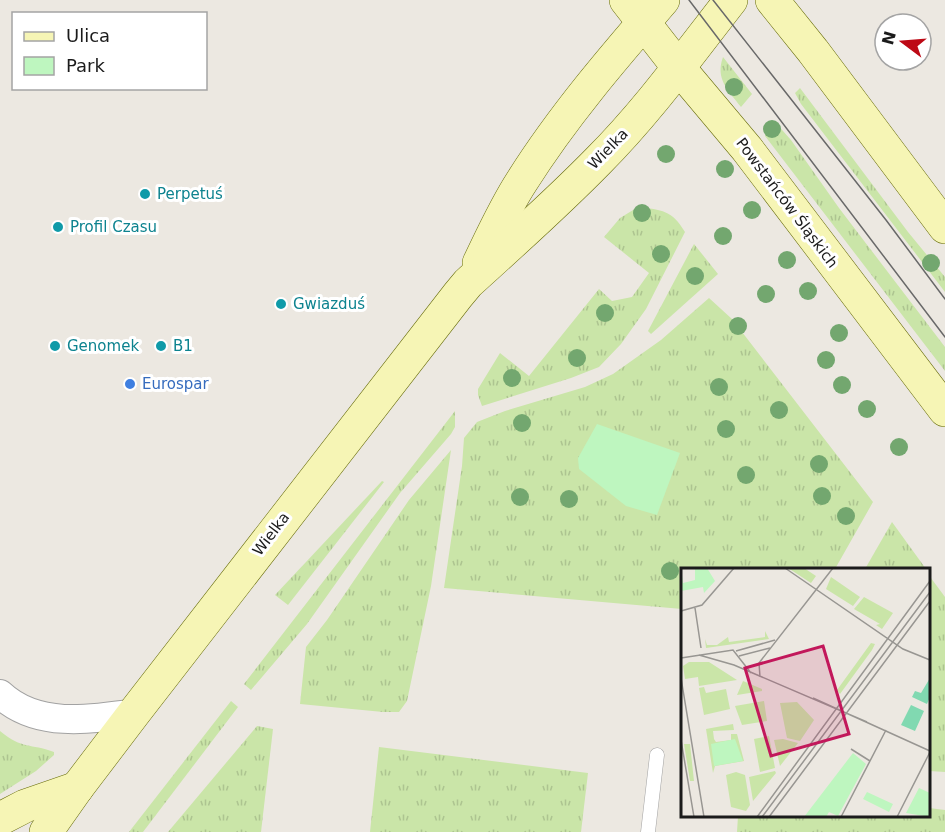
<svg xmlns="http://www.w3.org/2000/svg" width="945" height="832" font-family="'DejaVu Sans',sans-serif">
  <style>
    .grass { fill: url(#grass-tufts) }
    .park { fill: #bef6bf }
    .lines { fill: none; stroke-linecap: round; stroke-linejoin: round }
    .lane-casing { stroke: #a2a2a2; stroke-width: 15 }
    .street-casing { stroke: #a2a2a2; stroke-width: 30 }
    .secondary-casing { stroke: #666b09; stroke-width: 34 }
    .lane { stroke: #fff; stroke-width: 14 }
    .street { stroke: #fff; stroke-width: 28 }
    .secondary { stroke: #f6f5b5; stroke-width: 33 }
    .tram { stroke: #696969; stroke-width: 1.5 }
    .tree { fill: #73a76f }
    .culture-dot { fill: #0f9aa8; stroke: #fff; stroke-width: 2 }
    .shop-dot { fill: #3f7fe0; stroke: #fff; stroke-width: 2 }
    .labels { text-anchor: middle; dominant-baseline: central; stroke-width: 6; stroke-linejoin: round; paint-order: stroke }
    .street-label { font-size: 15px; fill: #1b1b1b; stroke: #fff }
    .culture-label { font-size: 15px; fill: #0d838f; stroke: #fff; text-anchor: start }
    .shop-label { font-size: 15px; fill: #366cbe; stroke: #fff; text-anchor: start }
    .inset-road { fill: none; stroke: #989692; stroke-width: 1.5 }
    .view { fill: #c2185b; fill-opacity: 0.15; stroke: #c2185b; stroke-width: 3 }
    .inset-edge { fill: none; stroke: #1b1b1b; stroke-width: 3 }
  </style>
  <defs>
    <pattern id="grass-tufts" width="24" height="20" patternUnits="userSpaceOnUse" patternTransform="scale(1.5)"><rect width="24" height="20" fill="#cae5a8"/><path d="M3 7l-1-3M5 7V3M7 7l1-3M15 17l-1-3M17 17v-4M19 17l1-3" fill="none" stroke="#adc490"/></pattern>
  </defs>
  <rect width="100%" height="100%" fill="#ece8e1"/>
  <g class="grass">
    <path d="M723,57L752,94L741,107C728,90 715,79 723,57Z"/>
    <polygon points="800,88 908,232 945,277 945,292 801,104 795,93"/>
    <polygon points="775,122 791,140 839,208 945,347 945,371 765,136 767,129"/>
    <path d="M638,207C662,210 672,210 685,232L646,309L621,344L599,367L571,378L482,406L478,395V389L500,353L529,376L599,289L612,301L632,297L649,273L604,237L620,218Z"/>
    <polygon points="694,244 718,274 651,334 648,331"/>
    <polygon points="709,298 732,319 873,502 835,569 682,570 682,609 444,588 462,466 464,438 477,422 505,411 585,387 613,374 661,340"/>
    <polygon points="455,411 455,427 451,434 400,493 307,624 251,690 244,684"/>
    <polygon points="451,450 431,586 407,701 399,712 383,712 300,704 306,647 327,620 409,500"/>
    <polygon points="382,481 384,482 288,605 275,595"/>
    <polygon points="892,522 926,569 865,569"/>
    <polygon points="928,574 945,597 945,772 929,771"/>
    <polygon points="231,701 238,707 143,832 129,832"/>
    <polygon points="257,726 273,729 261,832 168,832"/>
    <path d="M0,731C23,750 30,743 54,752V755L36,771L0,794Z"/>
    <polygon points="379,747 588,773 581,832 370,832"/>
    <polygon points="929,808 945,810 945,832 737,832 738,816 928,816"/>
  </g>
  <polygon class="park" points="597,424 680,453 657,515 626,506 579,469 578,458"/>
  <g class="lines">
    <defs>
      <polyline id="lane" points="648,832 657,755"/>
      <path id="street" d="M0,694C36,728 89,720 134,713"/>
      <g id="secondary">
        <polyline points="626,0 679,68 747,149 945,410"/>
        <polyline points="772,0 813,51 945,227"/>
        <path d="M479,263C492,236 505,207 522,181C563,116 613,58 663,0"/>
        <polyline points="0,819 25,806 77,788"/>
        <path d="M46,832L77,788L134,713L458,295L468,283C512,243 556,204 598,161C647,112 688,55 731,0"/>
      </g>
    </defs>
    <use href="#lane" class="lane-casing"/>
    <use href="#street" class="street-casing"/>
    <use href="#secondary" class="secondary-casing"/>
    <use href="#lane" class="lane"/>
    <use href="#street" class="street"/>
    <use href="#secondary" class="secondary"/>
    <g class="tram">
      <polyline points="689,0 945,337"/>
      <polyline points="713,0 886,220 945,299"/>
    </g>
  </g>
  <g class="tree">
    <circle cx="734" cy="87" r="9"/>
    <circle cx="772" cy="129" r="9"/>
    <circle cx="666" cy="154" r="9"/>
    <circle cx="725" cy="169" r="9"/>
    <circle cx="752" cy="210" r="9"/>
    <circle cx="642" cy="213" r="9"/>
    <circle cx="723" cy="236" r="9"/>
    <circle cx="661" cy="254" r="9"/>
    <circle cx="787" cy="260" r="9"/>
    <circle cx="931" cy="263" r="9"/>
    <circle cx="695" cy="276" r="9"/>
    <circle cx="808" cy="291" r="9"/>
    <circle cx="766" cy="294" r="9"/>
    <circle cx="605" cy="313" r="9"/>
    <circle cx="738" cy="326" r="9"/>
    <circle cx="839" cy="333" r="9"/>
    <circle cx="577" cy="358" r="9"/>
    <circle cx="826" cy="360" r="9"/>
    <circle cx="512" cy="378" r="9"/>
    <circle cx="842" cy="385" r="9"/>
    <circle cx="719" cy="387" r="9"/>
    <circle cx="867" cy="409" r="9"/>
    <circle cx="779" cy="410" r="9"/>
    <circle cx="522" cy="423" r="9"/>
    <circle cx="726" cy="429" r="9"/>
    <circle cx="899" cy="447" r="9"/>
    <circle cx="819" cy="464" r="9"/>
    <circle cx="746" cy="475" r="9"/>
    <circle cx="822" cy="496" r="9"/>
    <circle cx="520" cy="497" r="9"/>
    <circle cx="569" cy="499" r="9"/>
    <circle cx="846" cy="516" r="9"/>
    <circle cx="670" cy="571" r="9"/>
  </g>
  <g class="culture-dot">
    <circle cx="145" cy="194" r="6"/>
    <circle cx="58" cy="227" r="6"/>
    <circle cx="281" cy="304" r="6"/>
    <circle cx="55" cy="346" r="6"/>
    <circle cx="161" cy="346" r="6"/>
  </g>
  <circle class="shop-dot" cx="130" cy="384" r="6"/>
  <g class="labels">
    <g class="street-label">
      <text transform="translate(608 149) rotate(-46)">Wielka</text>
      <text transform="translate(787 203) rotate(53)">Powstańców Śląskich</text>
      <text transform="translate(271 534) rotate(-53)">Wielka</text>
    </g>
    <g class="culture-label">
      <text x="157" y="194">Perpetuś</text>
      <text x="70" y="227">Profil Czasu</text>
      <text x="293" y="304">Gwiazduś</text>
      <text x="67" y="346">Genomek</text>
      <text x="173" y="346">B1</text>
    </g>
    <g class="shop-label">
      <text x="142" y="384">Eurospar</text>
    </g>
  </g>
  <g transform="translate(681 568)">
    <rect width="249" height="249" fill="#ece8e1"/>
    <path d="M107,0H123L135,8L130,15ZM150,9L179,29L172,38L145,21ZM183,29L212,45L201,61L195,57L199,56L173,41ZM84,63L88,71L25,80L24,71L26,77H36L47,69L48,74L84,69ZM190,75L194,76L191,82L159,126L156,122ZM8,94H28L56,112L18,118L17,109L4,111L2,98ZM62,113L81,121V123L56,127ZM23,119L25,125L45,121L49,141L23,147L18,120ZM83,133L86,153L61,157L54,138ZM116,134L133,152L119,173L106,170L99,135ZM52,156L53,162L32,163L33,171L35,174L50,172V166H56L63,193L34,198L32,205L25,161ZM88,168L94,200L79,204L73,171ZM102,171L117,175L99,198L93,172ZM3,176H9L13,213H9ZM94,203L95,205L72,233L68,209ZM55,204L64,207L69,237L65,243L50,239L45,207Z" fill="#cae5a8"/>
    <path d="M0,0L2,15L14,12V0H26L34,13L23,25L22,19L0,23ZM54,171L62,193L33,198L30,176ZM172,185L185,196L157,248L148,244L145,249H123ZM238,220L249,225V249L225,245ZM186,224L212,236L208,244L182,231Z" fill="#bef6bf"/>
    <path d="M249,110V129L246,136L231,129L234,123L240,125ZM230,137L243,143L234,163L220,157Z" fill="#81d9b1"/>
    <path class="inset-road" d="M104,0L222,81L249,92M14,40L20,80M0,43L21,37L53,0M55,83L94,72M18,87L53,97L186,154M58,88L89,80M0,90L52,82L70,105M79,109L78,95L152,0M0,110L23,249M132,130L249,183M0,172L13,249M170,181L189,193M76,249L249,13M81,249L249,24M88,249L249,33M160,249L205,162M216,249L249,184"/>
    <path class="view" d="M142,78L168,166L90,188L64,100Z"/>
    <rect width="249" height="249" class="inset-edge"/>
  </g>
  <rect x="12" y="12" width="195" height="78" fill="#ffffff" stroke="#a4a4a4" stroke-width="1.5"/>
  <rect x="24" y="32" width="30" height="9" fill="#f6f5b5" stroke="#a4a4a4" stroke-width="1.5"/>
  <text x="66" y="42" font-size="18" fill="#1b1b1b">Ulica</text>
  <rect x="24" y="57" width="30" height="18" fill="#bef6bf" stroke="#a4a4a4" stroke-width="1.5"/>
  <text x="66" y="72" font-size="18" fill="#1b1b1b">Park</text>
  <g transform="translate(903 42) rotate(286)"><circle r="28" fill="#ffffff" stroke="#a4a4a4" stroke-width="1.5"/>
  <path d="M0-4.5L10 22L0 15L-10 22Z" fill="#bd0915"/>
  <text y="-9" font-size="16" font-weight="bold" text-anchor="middle" fill="#1b1b1b">N</text>
  </g>
</svg>
